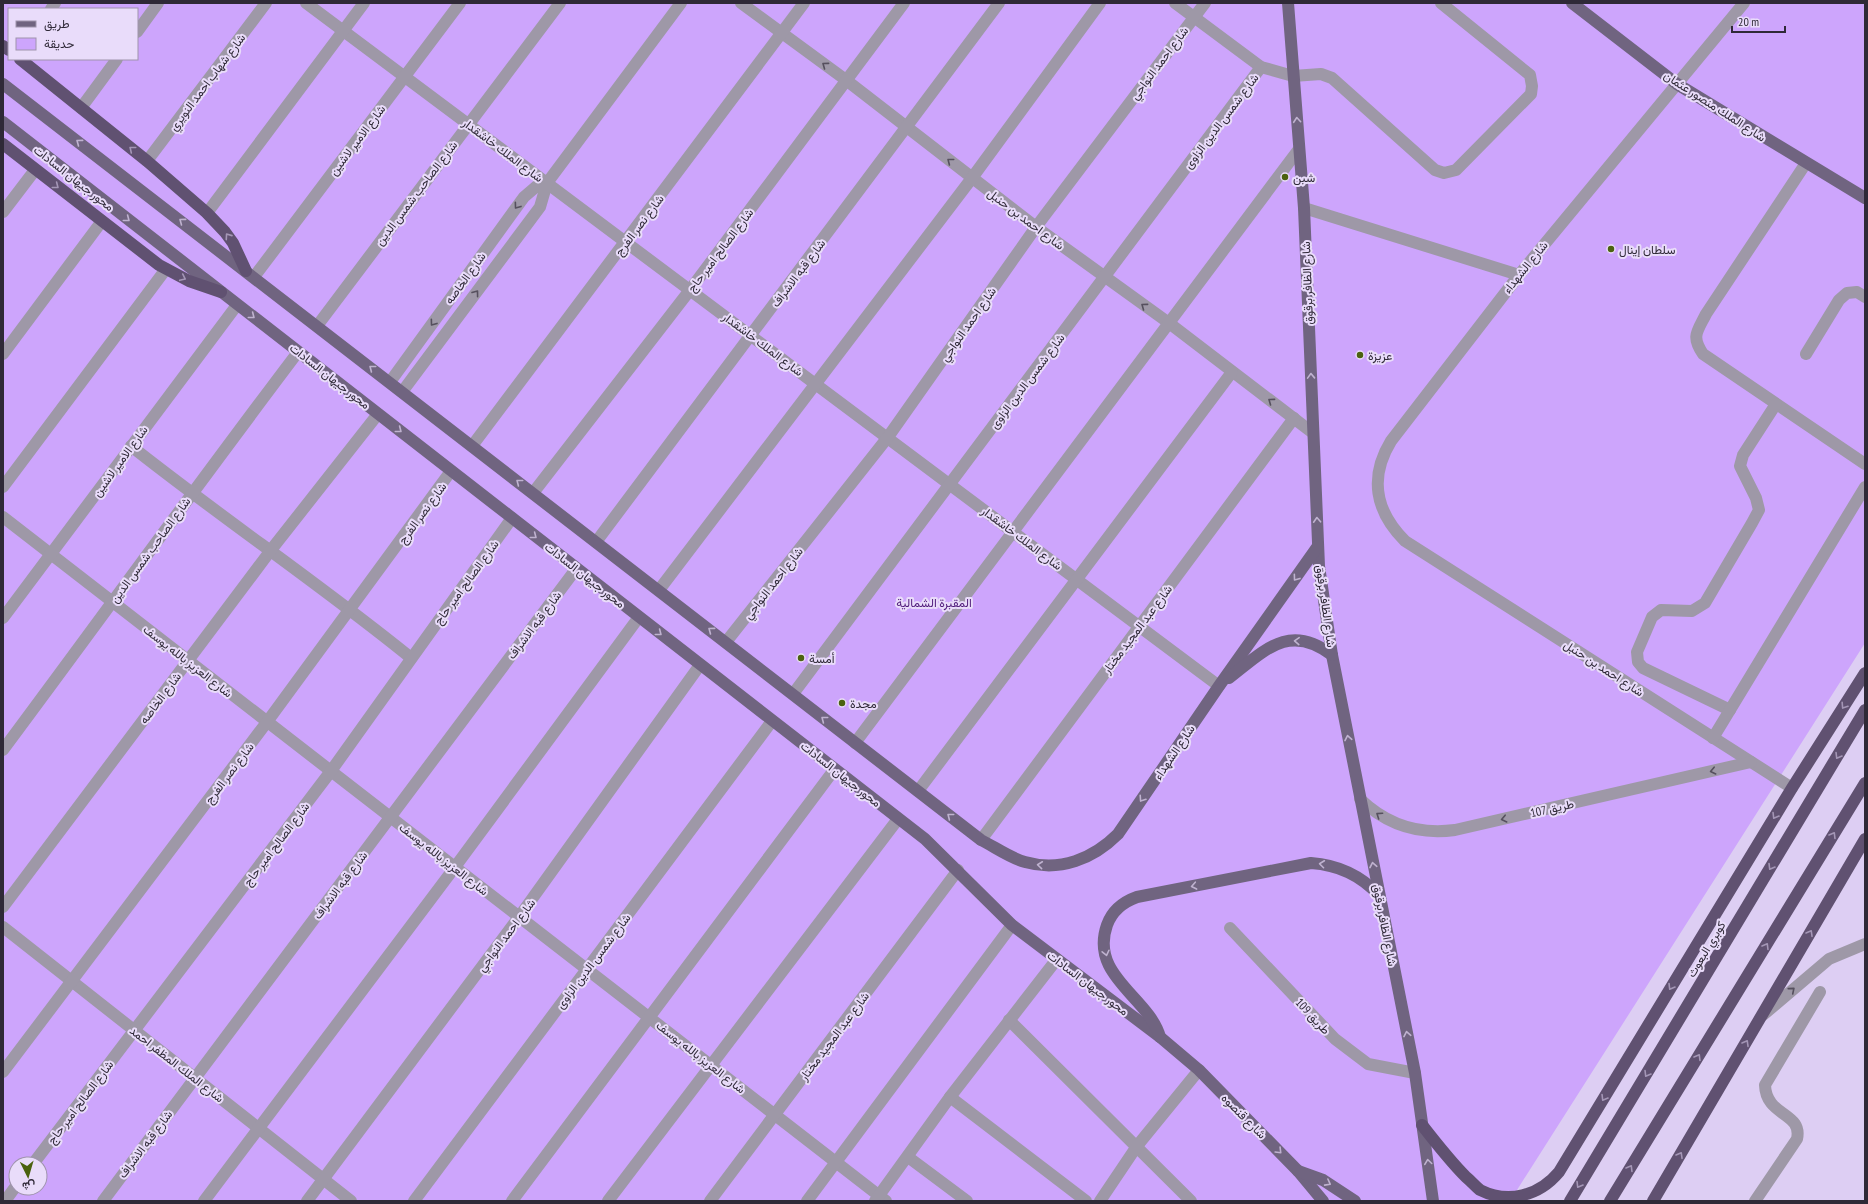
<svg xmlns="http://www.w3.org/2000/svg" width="1868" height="1204" font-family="'PT Sans Narrow',Vazirmatn,sans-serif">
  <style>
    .green { fill: #cda5fc; fill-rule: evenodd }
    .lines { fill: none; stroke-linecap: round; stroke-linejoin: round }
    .minor { stroke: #9e98a7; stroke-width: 12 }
    .major { stroke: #706480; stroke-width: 12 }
    .highway { stroke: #605171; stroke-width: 12 }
    .oneway { stroke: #56505e }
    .oneway2 { stroke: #bfb2cf }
    .oneway3 { stroke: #a496b6 }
    .poi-dot { fill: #4b620f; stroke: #e9dcfa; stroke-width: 1.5 }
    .labels { text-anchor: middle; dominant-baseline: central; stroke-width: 4; stroke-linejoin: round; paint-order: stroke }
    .street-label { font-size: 12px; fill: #2f2937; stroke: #e9dcfa }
    .poi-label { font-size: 12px; fill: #2f2937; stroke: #e9dcfa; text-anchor: start }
    .park-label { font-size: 12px; fill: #4f1a7a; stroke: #e9dcfa }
  </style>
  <rect width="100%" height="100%" fill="#ddcef3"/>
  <path class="green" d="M3,3H1865V643L1510,1201H3ZM9,9H137V59H9ZM16,1164H40V1188H16Z"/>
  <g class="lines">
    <g class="minor">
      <polyline points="306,3 1219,686"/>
      <polyline points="741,3 846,80 1036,227 1169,323 1313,433"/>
      <polyline points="1175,3 1261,67 1293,76 1321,74 1332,78 1435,170 1444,173 1456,170 1531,94 1532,86 1530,75 1441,3"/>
      <path d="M1744,3L1519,275L1391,441C1369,477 1375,511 1405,541L1792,788"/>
      <polyline points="51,9 55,3"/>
      <polyline points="137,32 158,3"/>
      <polyline points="81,108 117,59"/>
      <polyline points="147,161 266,3"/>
      <path d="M1806,163L1706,314C1697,332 1691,336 1703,354L1865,464"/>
      <polyline points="1304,208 1519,275"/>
      <polyline points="3,212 35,170"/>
      <polyline points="207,213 364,3"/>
      <polyline points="254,277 460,3"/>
      <polyline points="317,326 560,3"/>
      <polyline points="3,354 102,221"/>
      <polyline points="1806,354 1839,300 1847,293 1857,292 1865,297"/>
      <polyline points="390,382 524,197 538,185 547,183"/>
      <polyline points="402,392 540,207 547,183 681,3"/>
      <path d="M131,446C223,519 320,584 411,658"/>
      <polyline points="472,446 804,3"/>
      <polyline points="3,487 166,269"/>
      <polyline points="533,493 690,290 904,3"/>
      <polyline points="3,517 886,1201"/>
      <polyline points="596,542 999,3"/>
      <polyline points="659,590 972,178 1100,3"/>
      <polyline points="3,618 237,305"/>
      <polyline points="726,642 888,437 1036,227 1205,3"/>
      <polyline points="793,694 1261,67"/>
      <polyline points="1730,710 1643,668 1638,662 1637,652 1652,617 1661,610 1692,611 1705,603 1752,523 1759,510 1756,498 1740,466 1743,455 1776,404"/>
      <polyline points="1713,738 1865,487"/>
      <polyline points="855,743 1299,149"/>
      <path d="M3,750C102,617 198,484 298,352"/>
      <polyline points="918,791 1232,372"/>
      <path d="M1360,799C1387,825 1418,835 1455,830L1751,762"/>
      <polyline points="981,840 1294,418"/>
      <polyline points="3,907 271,550 378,414"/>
      <polyline points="3,927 351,1201"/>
      <polyline points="1230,928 1335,1039 1368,1064 1415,1073"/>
      <polyline points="1763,1015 1829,959 1865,944"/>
      <polyline points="1009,1020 1191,1201"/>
      <polyline points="3,1072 267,722 451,471"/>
      <polyline points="950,1097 1086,1201"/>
      <polyline points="908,1157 967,1201"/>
      <polyline points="33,1164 331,771 512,518"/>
      <polyline points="5,1201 16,1186"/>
      <polyline points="103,1201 576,569"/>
      <polyline points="204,1201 455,867 639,617"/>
      <polyline points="307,1201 519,917 700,665"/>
      <polyline points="414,1201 772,721"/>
      <polyline points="512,1201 834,770"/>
      <polyline points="608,1201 898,819"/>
      <polyline points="710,1201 958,870"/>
      <polyline points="807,1201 1012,925"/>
      <polyline points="875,1201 950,1097 1057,959"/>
      <polyline points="1100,1201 1137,1146 1199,1070"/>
      <path d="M1755,1201L1797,1139C1803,1112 1766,1117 1765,1085L1820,992"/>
    </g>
    <g class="major">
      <polyline points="1288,3 1304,208 1319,566 1332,655 1415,1073 1433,1201"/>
      <polyline points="1572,3 1677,84 1865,198"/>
      <path d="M3,84L981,840C995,847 1010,858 1025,862C1060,872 1093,859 1118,834L1219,686L1318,546"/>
      <polyline points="3,122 925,839 1012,925 1160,1037 1199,1070 1298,1171 1323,1201"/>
      <path d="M1229,678C1264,651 1289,622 1332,655"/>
      <path d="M1160,1037C1149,997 1089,976 1107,925C1112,911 1123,902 1137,897L1311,863C1339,865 1360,875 1379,895"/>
      <polyline points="1298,1171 1323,1180 1355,1201"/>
    </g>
    <g class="highway">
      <polyline points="3,46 9,50"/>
      <polyline points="20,59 147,161 207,213 225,232 233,243 246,271"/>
      <polyline points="3,144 159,265 189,281 221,292"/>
      <path d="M1422,1125C1436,1143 1450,1161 1466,1177C1471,1181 1475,1186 1480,1190C1508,1204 1539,1196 1559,1172L1792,788L1865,673"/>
      <polyline points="1570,1201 1865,710"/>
      <polyline points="1610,1201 1865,783"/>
      <polyline points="1653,1201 1865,839"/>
    </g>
  </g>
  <defs><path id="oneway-chevron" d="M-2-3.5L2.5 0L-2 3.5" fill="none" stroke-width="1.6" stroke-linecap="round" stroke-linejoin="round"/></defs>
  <g class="oneway">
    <use href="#oneway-chevron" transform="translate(825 65) rotate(-144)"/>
    <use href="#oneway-chevron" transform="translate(950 161) rotate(-142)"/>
    <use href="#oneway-chevron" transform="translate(517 206) rotate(126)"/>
    <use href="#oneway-chevron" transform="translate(476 293) rotate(-53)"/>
    <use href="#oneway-chevron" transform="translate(1144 306) rotate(-144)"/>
    <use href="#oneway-chevron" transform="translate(433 323) rotate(126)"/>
    <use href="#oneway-chevron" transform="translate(1271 401) rotate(-144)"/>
    <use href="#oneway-chevron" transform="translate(1713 771) rotate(167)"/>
    <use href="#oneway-chevron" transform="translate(1379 815) rotate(-146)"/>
    <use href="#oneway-chevron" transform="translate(1504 819) rotate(167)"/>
    <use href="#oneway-chevron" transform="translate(1792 990) rotate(-40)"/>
  </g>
  <g class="oneway2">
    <use href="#oneway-chevron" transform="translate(1297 120) rotate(-95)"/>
    <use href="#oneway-chevron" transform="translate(79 142) rotate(-143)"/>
    <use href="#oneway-chevron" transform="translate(127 219) rotate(38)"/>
    <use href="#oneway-chevron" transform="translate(182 221) rotate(-143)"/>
    <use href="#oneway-chevron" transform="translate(252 316) rotate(38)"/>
    <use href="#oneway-chevron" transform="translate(372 368) rotate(-142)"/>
    <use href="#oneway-chevron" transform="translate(1311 376) rotate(-92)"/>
    <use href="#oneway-chevron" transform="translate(399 430) rotate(38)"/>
    <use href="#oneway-chevron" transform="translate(519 482) rotate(-142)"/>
    <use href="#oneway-chevron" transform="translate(1317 520) rotate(-93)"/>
    <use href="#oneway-chevron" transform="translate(534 536) rotate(38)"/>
    <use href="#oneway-chevron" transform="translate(1296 578) rotate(126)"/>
    <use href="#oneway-chevron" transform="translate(711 630) rotate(-143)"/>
    <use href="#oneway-chevron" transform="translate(659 633) rotate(38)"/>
    <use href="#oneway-chevron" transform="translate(1297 641) rotate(-177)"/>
    <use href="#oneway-chevron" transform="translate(824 719) rotate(-142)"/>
    <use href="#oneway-chevron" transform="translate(1348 738) rotate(-101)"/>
    <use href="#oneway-chevron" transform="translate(1142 799) rotate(124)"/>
    <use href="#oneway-chevron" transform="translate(950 816) rotate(-142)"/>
    <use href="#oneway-chevron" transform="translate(1322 864) rotate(-173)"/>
    <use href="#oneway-chevron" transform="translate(1040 865) rotate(-174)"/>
    <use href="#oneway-chevron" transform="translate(1373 865) rotate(-101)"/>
    <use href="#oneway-chevron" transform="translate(1194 886) rotate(169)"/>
    <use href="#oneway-chevron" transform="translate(1106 953) rotate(77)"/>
    <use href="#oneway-chevron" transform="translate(1407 1034) rotate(-101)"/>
    <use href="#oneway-chevron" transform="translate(1279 1151) rotate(45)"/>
    <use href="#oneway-chevron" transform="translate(1428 1162) rotate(-98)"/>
    <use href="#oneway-chevron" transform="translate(1328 1183) rotate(28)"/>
  </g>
  <g class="oneway3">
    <use href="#oneway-chevron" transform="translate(132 149) rotate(-141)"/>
    <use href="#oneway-chevron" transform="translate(56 186) rotate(38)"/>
    <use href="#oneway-chevron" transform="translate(228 236) rotate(-125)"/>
    <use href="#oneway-chevron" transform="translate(183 278) rotate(25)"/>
    <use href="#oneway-chevron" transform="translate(1844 706) rotate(123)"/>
    <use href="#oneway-chevron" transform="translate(1838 756) rotate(121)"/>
    <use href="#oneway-chevron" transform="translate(1775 816) rotate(121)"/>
    <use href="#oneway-chevron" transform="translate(1833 835) rotate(-59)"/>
    <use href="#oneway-chevron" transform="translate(1771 867) rotate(121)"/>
    <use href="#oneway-chevron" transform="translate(1810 933) rotate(-60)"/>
    <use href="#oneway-chevron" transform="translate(1766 946) rotate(-59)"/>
    <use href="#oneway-chevron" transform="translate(1671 987) rotate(121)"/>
    <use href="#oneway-chevron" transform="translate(1746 1043) rotate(-60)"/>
    <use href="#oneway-chevron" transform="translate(1698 1057) rotate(-59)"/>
    <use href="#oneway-chevron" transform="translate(1647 1074) rotate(121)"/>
    <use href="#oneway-chevron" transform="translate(1604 1098) rotate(121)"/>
    <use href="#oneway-chevron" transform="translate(1680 1155) rotate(-60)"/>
    <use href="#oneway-chevron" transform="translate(1630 1168) rotate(-59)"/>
    <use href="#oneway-chevron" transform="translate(1579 1185) rotate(121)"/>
  </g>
  <g class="poi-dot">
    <circle cx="1285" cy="177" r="4"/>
    <circle cx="1611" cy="249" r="4"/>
    <circle cx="1360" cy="355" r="4"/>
    <circle cx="801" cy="658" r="4"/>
    <circle cx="842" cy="703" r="4"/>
  </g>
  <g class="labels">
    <g class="street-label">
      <text transform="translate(1159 63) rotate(-53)">شارع احمد النواجي</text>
      <text transform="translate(207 82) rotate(-53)">شارع شهاب احمد النويري</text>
      <text transform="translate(1715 106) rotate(33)">شارع الملك منصور عثمان</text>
      <text transform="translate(1221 121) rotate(-53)">شارع شمس الدين الزاوى</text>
      <text transform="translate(357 140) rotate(-53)">شارع الامير لاشين</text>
      <text transform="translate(503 150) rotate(37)">شارع الملك خاشقدار</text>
      <text transform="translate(74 178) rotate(38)">محور جيهان السادات</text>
      <text transform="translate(416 193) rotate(-53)">شارع الصاحب شمس الدين</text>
      <text transform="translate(1026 219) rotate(37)">شارع احمد بن حنبل</text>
      <text transform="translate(639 225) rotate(-53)">شارع نصر الفرج</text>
      <text transform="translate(720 250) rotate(-53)">شارع الصالح امير حاج</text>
      <text transform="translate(1525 267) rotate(-51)">شارع الشهداء</text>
      <text transform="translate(798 273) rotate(-53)">شارع قبه الاشراف</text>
      <text transform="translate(465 278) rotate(-54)">شارع الخاصه</text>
      <text transform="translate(1307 283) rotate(-92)">شارع الظافر برقوق</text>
      <text transform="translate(968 324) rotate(-55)">شارع احمد النواجي</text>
      <text transform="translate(763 344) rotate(37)">شارع الملك خاشقدار</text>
      <text transform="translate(330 376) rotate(38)">محور جيهان السادات</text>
      <text transform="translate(1027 381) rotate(-53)">شارع شمس الدين الزاوى</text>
      <text transform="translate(120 461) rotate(-54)">شارع الامير لاشين</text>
      <text transform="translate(422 513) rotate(-54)">شارع نصر الفرج</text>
      <text transform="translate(1022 538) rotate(37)">شارع الملك خاشقدار</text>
      <text transform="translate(150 550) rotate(-54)">شارع الصاحب شمس الدين</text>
      <text transform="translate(585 575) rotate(38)">محور جيهان السادات</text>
      <text transform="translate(466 582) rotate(-54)">شارع الصالح امير حاج</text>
      <text transform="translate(773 583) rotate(-52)">شارع احمد النواجي</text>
      <text transform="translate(1326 606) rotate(82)">شارع الظافر برقوق</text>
      <text transform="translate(534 625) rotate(-53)">شارع قبه الاشراف</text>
      <text transform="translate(1137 629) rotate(-53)">شارع عبد المجيد مختار</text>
      <text transform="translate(188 661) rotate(38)">شارع العزيز بالله يوسف</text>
      <text transform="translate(1604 668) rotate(33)">شارع احمد بن حنبل</text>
      <text transform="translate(160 698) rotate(-53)">شارع الخاصه</text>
      <text transform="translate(1174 752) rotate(-56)">شارع الشهداء</text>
      <text transform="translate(229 773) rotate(-53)">شارع نصر الفرج</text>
      <text transform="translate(841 774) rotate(38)">محور جيهان السادات</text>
      <text transform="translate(1552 808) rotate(-13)">طريق 107</text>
      <text transform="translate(276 844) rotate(-53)">شارع الصالح امير حاج</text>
      <text transform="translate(444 859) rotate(38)">شارع العزيز بالله يوسف</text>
      <text transform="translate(340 885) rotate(-53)">شارع قبه الاشراف</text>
      <text transform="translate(1385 925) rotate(79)">شارع الظافر برقوق</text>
      <text transform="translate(506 935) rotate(-53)">شارع احمد النواجي</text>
      <text transform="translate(1706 949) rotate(-59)">كوبري البعوث</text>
      <text transform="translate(593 961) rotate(-53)">شارع شمس الدين الزاوى</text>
      <text transform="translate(1088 983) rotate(37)">محور جيهان السادات</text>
      <text transform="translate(1313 1016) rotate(47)">طريق 109</text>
      <text transform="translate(834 1036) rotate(-53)">شارع عبد المجيد مختار</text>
      <text transform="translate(701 1057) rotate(38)">شارع العزيز بالله يوسف</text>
      <text transform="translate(177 1064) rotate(38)">شارع الملك المظفر احمد</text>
      <text transform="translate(80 1102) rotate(-53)">شارع الصالح امير حاج</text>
      <text transform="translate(1244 1116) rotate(45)">شارع قنصوه</text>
      <text transform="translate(145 1144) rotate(-53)">شارع قبه الاشراف</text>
    </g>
    <g class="poi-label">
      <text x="1293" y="177">شبن</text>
      <text x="1619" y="249">سلطان إينال</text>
      <text x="1368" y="355">عزيزة</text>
      <text x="809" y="658">أمسة</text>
      <text x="850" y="703">مجدة</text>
    </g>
    <g class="park-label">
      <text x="934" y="602">المقبرة الشمالية</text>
    </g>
  </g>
  <rect width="1868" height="1204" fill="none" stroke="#2f2937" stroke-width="8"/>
  <rect x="8" y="8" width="130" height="52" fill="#e9dcfa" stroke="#9f94ac"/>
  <rect x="16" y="21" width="20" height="6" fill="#706480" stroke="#9f94ac"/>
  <text x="44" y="28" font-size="12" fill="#2f2937">طريق</text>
  <rect x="16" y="38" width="20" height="12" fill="#cda5fc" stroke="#9f94ac"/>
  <text x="44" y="48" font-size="12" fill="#2f2937">حديقة</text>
  <g transform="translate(28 1176) rotate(175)"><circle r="19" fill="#e9dcfa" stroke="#9f94ac"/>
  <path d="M0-3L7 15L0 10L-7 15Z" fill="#4b620f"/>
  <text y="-6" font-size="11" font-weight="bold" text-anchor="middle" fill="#2f2937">ش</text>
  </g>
  <path d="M1732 26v6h53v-6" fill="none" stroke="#2f2937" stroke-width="2"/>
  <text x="1738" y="26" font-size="12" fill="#2f2937" stroke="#e9dcfa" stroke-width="3" paint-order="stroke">20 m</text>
</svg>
